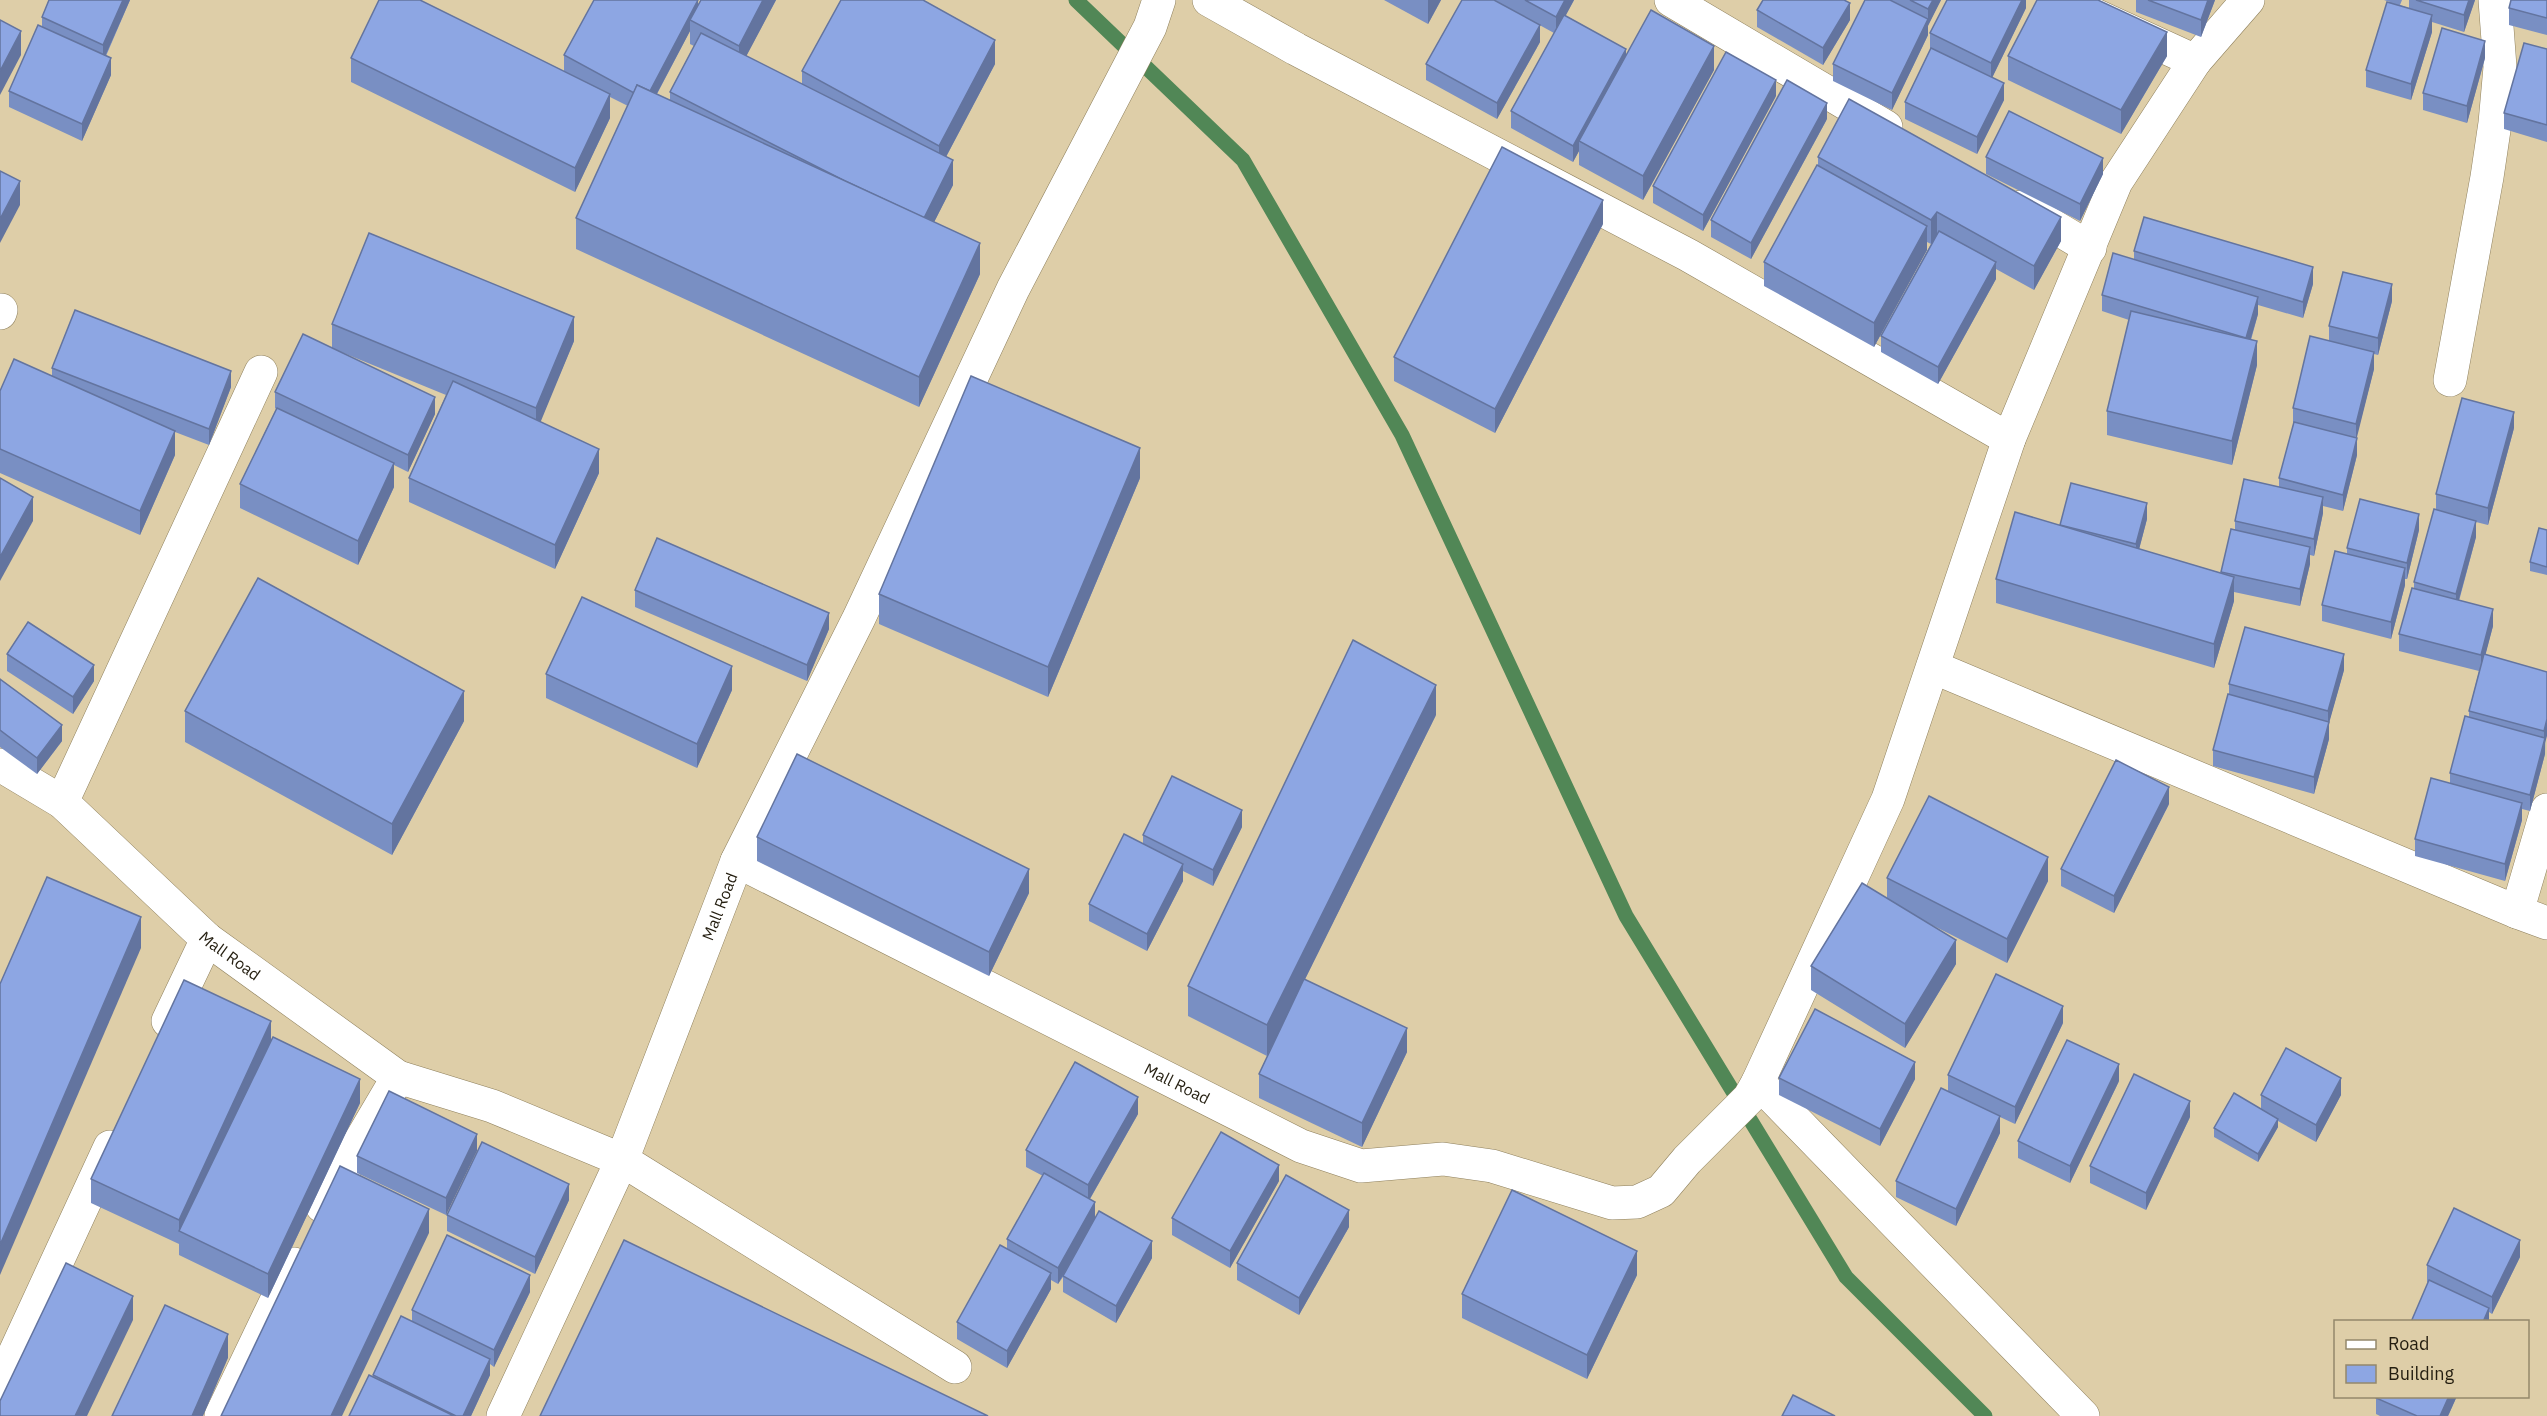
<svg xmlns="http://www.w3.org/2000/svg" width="2547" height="1416" font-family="'IBM Plex Sans',sans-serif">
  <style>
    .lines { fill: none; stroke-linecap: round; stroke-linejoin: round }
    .stream { stroke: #518756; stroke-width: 15 }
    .street-casing { stroke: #8f805d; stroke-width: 34 }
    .street { stroke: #fff; stroke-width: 33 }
    .wall { fill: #798fc3; fill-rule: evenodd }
    .shaded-wall { fill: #63749f }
    .building { fill: #8da6e3; stroke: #63749f; stroke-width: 1.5 }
    .labels { text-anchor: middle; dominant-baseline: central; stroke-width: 5; stroke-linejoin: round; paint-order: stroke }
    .street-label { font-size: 16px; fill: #241e10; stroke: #decea8 }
  </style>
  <rect width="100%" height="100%" fill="#decea8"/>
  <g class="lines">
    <polyline class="stream" points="1076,0 1243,160 1402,435 1626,916 1846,1277 1985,1416"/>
    <defs>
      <g id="street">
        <polyline points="1209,0 1296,49 1688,255 2009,439"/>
        <polyline points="1671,0 1886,127"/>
        <polyline points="2062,0 2195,61"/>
        <polyline points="2021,207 2090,248"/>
        <polyline points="0,313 1,310"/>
        <polyline points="2450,380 2487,177 2495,123 2500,67 2495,0"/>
        <polyline points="1933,667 2517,912 2547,810"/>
        <path id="s1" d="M0,765L62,802L207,939L398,1077L492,1106L622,1160L737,861L1301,1146L1361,1166L1443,1159L1492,1166L1612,1203L1637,1202L1661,1191L1687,1160L1749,1098L1758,1082L2083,1416"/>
        <polyline points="62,802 261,372"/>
        <polyline points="737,861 859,618 1013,289 1150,27 1159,0"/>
        <polyline points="2517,912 2547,923"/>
        <polyline points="168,1021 207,939"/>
        <polyline points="1758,1082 1888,799 2009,439 2116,182 2195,61 2248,0"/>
        <polyline points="322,1206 398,1077"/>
        <polyline points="0,1385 110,1147"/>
        <polyline points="221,1416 294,1264"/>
        <polyline points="503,1416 622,1160 955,1367"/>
      </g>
    </defs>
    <use href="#street" class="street-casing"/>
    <use href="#street" class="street"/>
  </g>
  <g class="wall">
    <polygon points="49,0 130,0 106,56 111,75 82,141 9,107 9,91 42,27 42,17"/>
    <path d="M701,0H776L746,56L802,84V71L995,64L946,157L953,185L934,222L980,274L919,407L576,249V218L628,106L610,97V118L575,192L351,82V58L564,71V55L698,5ZM690,31V44L694,46L670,92V100L657,94Z"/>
    <polygon points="1384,0 1441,0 1428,24"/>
    <polygon points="1494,0 1574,0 1565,16 1626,56 1714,70 1643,200 1579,165 1579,151 1573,162 1511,128 1511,111 1554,33"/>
    <polygon points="1865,0 1941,0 1928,25 1928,35 1892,110 1833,81 1833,64"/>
    <polygon points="2026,0 2026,8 1992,78 2004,100 1977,154 1905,119 1905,102 1930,50 1930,33"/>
    <polygon points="2136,0 2215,0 2201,37 2136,12"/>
    <polygon points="2384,0 2402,0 2400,5 2409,8 2409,0 2475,0 2464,32 2432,22 2432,32 2411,100 2366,87 2366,70 2390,2"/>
    <polygon points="2547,0 2547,35 2509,25 2509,8"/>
    <polygon points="1757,10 1850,20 1823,65 1757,27"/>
    <polygon points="1540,42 1497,119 1426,80 1426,64"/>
    <polygon points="2547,49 2547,142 2504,129 2504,113"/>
    <polygon points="2008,56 2167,56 2121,134 2008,80"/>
    <polygon points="2485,58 2467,123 2423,110 2423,93"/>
    <polygon points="1776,96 1703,231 1653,203 1653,186"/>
    <polygon points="1827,119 1751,259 1711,237 1711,220"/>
    <polygon points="1818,157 2061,241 2034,290 1996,269 1996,279 1938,384 1881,352 1881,336 1931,244 1927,242 1927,250 1874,347 1764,286 1764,262 1818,166"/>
    <polygon points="1986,157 2103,174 2080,221 1986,174"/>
    <polygon points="1603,224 1495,433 1394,381 1394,357"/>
    <polygon points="2134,251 2313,284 2303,318 2258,305 2258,314 2251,340 2257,365 2232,465 2107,435 2107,411 2129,320 2102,311 2102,295 2134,259"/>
    <polygon points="2392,301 2378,355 2374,354 2374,369 2356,438 2357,455 2343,511 2323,506 2323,513 2314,556 2310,555 2310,564 2300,606 2234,592 2234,601 2214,668 1996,603 1996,579 2060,526 2147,519 2139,549 2221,573 2235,530 2235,521 2279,487 2279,478 2293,425 2293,408 2329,341 2329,326"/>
    <polygon points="332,324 574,341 540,421 599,473 555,569 409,502 409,478 446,395 341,352 435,414 408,472 394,465 394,487 358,565 240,508 240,484 276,409 275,408 275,392 332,348"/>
    <polygon points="52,368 231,387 209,445 175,432 175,455 140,535 0,473 0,391 52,376"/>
    <polygon points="2514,428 2488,525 2476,522 2476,537 2459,601 2493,626 2485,655 2547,672 2545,754 2530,811 2522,809 2522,820 2505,881 2415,856 2415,839 2450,783 2450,773 2469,717 2469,711 2479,671 2399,651 2399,634 2414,589 2414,582 2436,510 2436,494"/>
    <polygon points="1140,478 1048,697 879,624 879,594"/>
    <polygon points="2419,530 2407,579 2405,579 2405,585 2391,639 2322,621 2322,605 2347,554 2347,548"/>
    <polygon points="2547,530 2547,575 2530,571 2530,562"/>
    <polygon points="635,590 829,629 807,681 635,607"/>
    <polygon points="7,654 94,681 73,714 7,671"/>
    <polygon points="2344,670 2329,722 2329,739 2314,794 2213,766 2213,750 2229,694 2229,684"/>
    <polygon points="546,674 732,690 697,768 546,698"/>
    <polygon points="0,679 62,741 37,774 0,747"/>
    <polygon points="185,711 464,721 392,855 185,742"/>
    <polygon points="1436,715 1305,979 1407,1052 1362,1147 1259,1098 1259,1074 1279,1031 1267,1056 1188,1016 1188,986"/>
    <polygon points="2169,804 2114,913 2061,886 2061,869"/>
    <polygon points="1242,827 1213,886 1183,871 1183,881 1147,951 1089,921 1089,904 1143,844 1143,835"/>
    <polygon points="757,837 1029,893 989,976 757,861"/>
    <polygon points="1887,878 2048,881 2007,963 1926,922 1956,964 1905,1048 1811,990 1811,966 1887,898"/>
    <polygon points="2063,1023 2015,1124 2000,1117 2000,1133 1956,1226 1896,1197 1896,1181 1948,1091 1948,1075"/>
    <polygon points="271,1040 360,1103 268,1298 179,1255 179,1244 91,1203 91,1179"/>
    <polygon points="1779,1078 1915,1079 1880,1146 1779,1095"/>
    <polygon points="2119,1081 2070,1183 2018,1158 2018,1141"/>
    <polygon points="2261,1095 2341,1095 2316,1142 2278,1121 2278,1127 2258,1162 2214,1137 2214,1128 2261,1109"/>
    <polygon points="1138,1114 1090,1199 1095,1217 1152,1258 1116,1323 1063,1292 1063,1277 1058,1284 1051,1280 1051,1289 1007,1368 957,1339 957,1322 1007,1248 1007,1239 1043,1176 1026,1167 1026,1150"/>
    <polygon points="2190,1117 2146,1210 2090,1183 2090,1166"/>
    <polygon points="477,1134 446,1215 357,1173 357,1156"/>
    <polygon points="1279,1181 1230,1268 1172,1235 1172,1218"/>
    <polygon points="569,1200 535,1274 447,1231 447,1215"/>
    <polygon points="1349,1227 1299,1315 1237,1280 1237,1263"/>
    <polygon points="2520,1257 2492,1314 2489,1312 2489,1322 2427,1282 2427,1265"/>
    <polygon points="1637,1275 1587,1379 1462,1318 1462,1294"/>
    <polygon points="530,1292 494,1367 490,1364 490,1375 471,1416 349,1416 373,1377 373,1375 412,1321 412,1310"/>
    <polygon points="2457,1396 2448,1416 2380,1416 2376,1414 2376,1398"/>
  </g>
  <g class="shaded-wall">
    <polygon points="123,0 130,0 103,61 103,45"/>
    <polygon points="698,0 698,16 690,20 690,31 645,116 645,99"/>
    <polygon points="763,0 776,0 739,70 739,46"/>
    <polygon points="1428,0 1441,0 1428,24"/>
    <polygon points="1565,0 1574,0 1556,34 1556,17"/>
    <polygon points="1933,0 1941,0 1928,26 1928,9"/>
    <polygon points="2022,0 2026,0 2026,8 1991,80 1991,63"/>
    <polygon points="2208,0 2215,0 2201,37 2201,20"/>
    <polygon points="2469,0 2475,0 2464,32 2464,15"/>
    <polygon points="1850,3 1850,20 1823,65 1823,48"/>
    <polygon points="2432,15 2432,32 2411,100 2411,84"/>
    <polygon points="1928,19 1928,35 1892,110 1892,93"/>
    <polygon points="1540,25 1540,42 1497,119 1497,103"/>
    <polygon points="21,31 21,55 0,95 0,71"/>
    <polygon points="2167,32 2167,56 2121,134 2121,110"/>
    <polygon points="995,40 995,64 939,170 939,146"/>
    <polygon points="2485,41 2485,58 2467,123 2467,106"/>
    <polygon points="1714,46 1714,70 1643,200 1643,176"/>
    <polygon points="1626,49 1626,66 1579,141 1579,151 1573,162 1573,146"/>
    <polygon points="111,58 111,75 82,141 82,124"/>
    <polygon points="1776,80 1776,96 1703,231 1703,215"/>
    <polygon points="2004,83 2004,100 1977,154 1977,137"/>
    <polygon points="610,94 610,118 575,192 575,168"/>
    <polygon points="1827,103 1827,119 1751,259 1751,243"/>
    <polygon points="2103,158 2103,174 2080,221 2080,204"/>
    <polygon points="953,160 953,185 923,244 923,220"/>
    <polygon points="20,181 20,205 0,243 0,219"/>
    <polygon points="1603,200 1603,224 1495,433 1495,409"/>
    <polygon points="1937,212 1937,236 1931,244 1931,220"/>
    <polygon points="2061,217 2061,241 2034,290 2034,266"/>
    <polygon points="1927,226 1927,250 1874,347 1874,323"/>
    <polygon points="980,243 980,274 919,407 919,377"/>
    <polygon points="1996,262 1996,279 1938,384 1938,367"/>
    <polygon points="2313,267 2313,284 2303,318 2303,302"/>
    <polygon points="2392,284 2392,301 2378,355 2378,338"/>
    <polygon points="2258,297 2258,314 2246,355 2246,338"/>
    <polygon points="574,317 574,341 536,433 536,408"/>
    <polygon points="2257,341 2257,365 2232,465 2232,441"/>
    <polygon points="2374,352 2374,369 2356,441 2356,424"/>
    <polygon points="231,371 231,387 209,445 209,429"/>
    <polygon points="435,397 435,414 408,472 408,455"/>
    <polygon points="2514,412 2514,428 2488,525 2488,508"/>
    <polygon points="175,431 175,455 140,535 140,511"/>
    <polygon points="2357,438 2357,455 2343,511 2343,495"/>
    <polygon points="1140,448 1140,478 1048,697 1048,667"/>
    <polygon points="599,449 599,473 555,569 555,545"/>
    <polygon points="394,463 394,487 358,565 358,541"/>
    <polygon points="33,497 33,521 0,581 0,557"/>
    <polygon points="2323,497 2323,513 2314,556 2314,539"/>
    <polygon points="2147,503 2147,519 2136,561 2136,544"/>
    <polygon points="2419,514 2419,530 2407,579 2407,563"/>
    <polygon points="2476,521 2476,537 2456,610 2456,594"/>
    <polygon points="2310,547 2310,564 2300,606 2300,589"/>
    <polygon points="2405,568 2405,585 2391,639 2391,622"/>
    <polygon points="2234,577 2234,601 2214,668 2214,644"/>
    <polygon points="2493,609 2493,626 2481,672 2481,655"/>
    <polygon points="829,613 829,629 807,681 807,665"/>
    <polygon points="2344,654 2344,670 2328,727 2328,711"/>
    <polygon points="94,665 94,681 73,714 73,697"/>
    <polygon points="732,666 732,690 697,768 697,744"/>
    <polygon points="1436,685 1436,715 1267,1056 1267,1025"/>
    <polygon points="464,691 464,721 392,855 392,824"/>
    <polygon points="2547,719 2547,736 2545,743 2545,754 2530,811 2530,795 2544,743 2544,731"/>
    <polygon points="2329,722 2329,739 2314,794 2314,777"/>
    <polygon points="62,725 62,741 37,774 37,758"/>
    <polygon points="2169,787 2169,804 2114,913 2114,896"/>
    <polygon points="2522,803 2522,820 2505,881 2505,864"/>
    <polygon points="1242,810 1242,827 1213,886 1213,870"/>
    <polygon points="2048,857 2048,881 2007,963 2007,939"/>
    <polygon points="1183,864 1183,881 1147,951 1147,934"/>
    <polygon points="1029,869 1029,893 989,976 989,952"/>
    <polygon points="141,917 141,948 0,1275 0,1245"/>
    <polygon points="1956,940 1956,964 1905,1048 1905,1024"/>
    <polygon points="2063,1006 2063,1023 2015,1124 2015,1107"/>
    <polygon points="271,1021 271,1045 179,1231 179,1244 179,1220"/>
    <polygon points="1407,1028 1407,1052 1362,1147 1362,1123"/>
    <polygon points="1915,1062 1915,1079 1880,1146 1880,1129"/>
    <polygon points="2119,1064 2119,1081 2070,1183 2070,1166"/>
    <polygon points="2341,1078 2341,1095 2316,1142 2316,1125"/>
    <polygon points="360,1079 360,1103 268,1298 268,1274"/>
    <polygon points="1138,1097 1138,1114 1088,1202 1088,1185"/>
    <polygon points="2190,1101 2190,1117 2146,1210 2146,1193"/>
    <polygon points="2000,1116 2000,1133 1956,1226 1956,1209"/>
    <polygon points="2278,1119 2278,1127 2258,1162 2258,1154"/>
    <polygon points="477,1134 477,1151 446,1215 446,1198"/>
    <polygon points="1279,1165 1279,1181 1230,1268 1230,1251"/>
    <polygon points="569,1184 569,1200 535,1274 535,1257"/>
    <polygon points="1095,1202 1095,1218 1058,1284 1058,1268"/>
    <polygon points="429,1209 429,1233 342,1416 331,1416"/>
    <polygon points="1349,1210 1349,1227 1299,1315 1299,1298"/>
    <polygon points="2520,1240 2520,1257 2492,1314 2492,1297"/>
    <polygon points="1152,1241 1152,1258 1116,1323 1116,1306"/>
    <polygon points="1637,1251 1637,1275 1587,1379 1587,1355"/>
    <polygon points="1051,1273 1051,1289 1007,1368 1007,1351"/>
    <polygon points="530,1275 530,1292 494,1367 494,1350"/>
    <polygon points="133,1296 133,1320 87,1416 75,1416"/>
    <polygon points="2489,1308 2489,1322 2483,1322"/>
    <polygon points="228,1334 228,1358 203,1416 192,1416"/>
    <polygon points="490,1359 490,1375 471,1416 463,1416"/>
    <polygon points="2449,1396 2457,1396 2448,1416 2440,1416"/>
  </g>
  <g class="building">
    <polygon points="49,0 123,0 103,45 42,17"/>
    <polygon points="379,0 420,0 610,94 575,168 351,58"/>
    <polygon points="594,0 698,0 650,91 637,85 634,93 564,55"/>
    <polygon points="701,0 763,0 739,46 690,20"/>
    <polygon points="841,0 923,0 995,40 939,146 802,71"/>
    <polygon points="1462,0 1494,0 1540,25 1497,103 1426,64"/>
    <polygon points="1525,0 1565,0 1556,17"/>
    <polygon points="1763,0 1844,0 1850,3 1823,48 1757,10"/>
    <polygon points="1865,0 1890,0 1928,19 1892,93 1833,64"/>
    <polygon points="1910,0 1933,0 1928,9"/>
    <polygon points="1947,0 2022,0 1991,63 1930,33"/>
    <polygon points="2037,0 2098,0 2167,32 2121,110 2008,56"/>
    <polygon points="2148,0 2208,0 2201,20"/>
    <polygon points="2416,0 2469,0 2464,15"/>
    <polygon points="2511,0 2547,0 2547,18 2509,8"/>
    <polygon points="2387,2 2432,15 2411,84 2366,70"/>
    <polygon points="1651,10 1714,46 1643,176 1579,141"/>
    <polygon points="1564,15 1626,49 1573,146 1511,111"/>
    <polygon points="0,20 21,31 0,71"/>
    <polygon points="38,25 111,58 82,124 9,91"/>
    <polygon points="2442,28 2485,41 2467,106 2423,93"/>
    <polygon points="701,33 953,160 924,218 845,181 670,92"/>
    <polygon points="2524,43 2547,49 2547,125 2504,113"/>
    <polygon points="1931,48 2004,83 1977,137 1905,102"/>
    <polygon points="1726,52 1776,80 1703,215 1653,186"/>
    <polygon points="1787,80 1827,103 1751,243 1711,220"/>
    <polygon points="637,85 980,243 919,377 576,218"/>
    <polygon points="1849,99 2061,217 2034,266 1937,212 1931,220 1818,157"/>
    <polygon points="2009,111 2103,158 2080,204 1986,157"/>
    <polygon points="1502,147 1603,200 1495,409 1394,357"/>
    <polygon points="1817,165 1927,226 1874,323 1764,262"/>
    <polygon points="0,171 20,181 0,219"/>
    <polygon points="2144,217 2313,267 2303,302 2134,251"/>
    <polygon points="1939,231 1996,262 1938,367 1881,336"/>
    <polygon points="369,233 574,317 536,408 332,324"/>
    <polygon points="2113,253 2258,297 2246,338 2102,295"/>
    <polygon points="2343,272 2392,284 2378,338 2329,326"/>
    <polygon points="75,310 231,371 209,429 52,368"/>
    <polygon points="2131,311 2257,341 2232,441 2107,411"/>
    <polygon points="303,334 435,397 408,455 275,392"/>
    <polygon points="2310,336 2374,352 2356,424 2293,408"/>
    <polygon points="14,359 175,431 140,511 0,449 0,391"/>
    <polygon points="971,376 1140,448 1048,667 879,594"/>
    <polygon points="453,381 599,449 555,545 409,478"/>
    <polygon points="2462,398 2514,412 2488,508 2436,494"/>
    <polygon points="277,408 394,463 358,541 240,484"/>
    <polygon points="2294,422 2357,438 2343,495 2279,478"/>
    <polygon points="0,478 33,497 0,557"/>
    <polygon points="2244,479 2323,497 2314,539 2235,521"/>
    <polygon points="2071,483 2147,503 2136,544 2060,525"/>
    <polygon points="2360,499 2419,514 2407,563 2347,548"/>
    <polygon points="2434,509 2476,521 2456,594 2414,582"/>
    <polygon points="2015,512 2234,577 2214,644 1996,579"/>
    <polygon points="2539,528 2547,530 2547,567 2530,562"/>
    <polygon points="2231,529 2310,547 2300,589 2221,572"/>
    <polygon points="657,538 829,613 807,665 635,590"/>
    <polygon points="2335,551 2405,568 2391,622 2322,605"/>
    <polygon points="258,578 464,691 392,824 185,711"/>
    <polygon points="2412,588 2493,609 2481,655 2399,634"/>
    <polygon points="582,597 732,666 697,744 546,674"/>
    <polygon points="28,622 94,665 73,697 7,654"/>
    <polygon points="2245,627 2344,654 2328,711 2229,684"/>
    <polygon points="1353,640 1436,685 1267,1025 1188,986"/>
    <polygon points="2484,654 2547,672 2547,719 2544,731 2469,711"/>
    <polygon points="0,679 62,725 37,758 0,730"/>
    <polygon points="2228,694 2329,722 2314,777 2213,750"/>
    <polygon points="2465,716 2545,738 2530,795 2450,773"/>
    <polygon points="797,754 1029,869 989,952 757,837"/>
    <polygon points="2116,760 2169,787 2114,896 2061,869"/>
    <polygon points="1172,776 1242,810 1213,870 1143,835"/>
    <polygon points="2431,778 2522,803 2505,864 2415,839"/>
    <polygon points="1929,796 2048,857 2007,939 1887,878"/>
    <polygon points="1124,834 1183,864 1147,934 1089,904"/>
    <polygon points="47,877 141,917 0,1245 0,984"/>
    <polygon points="1862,883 1956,940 1905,1024 1811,966"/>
    <polygon points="1996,974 2063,1006 2015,1107 1948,1075"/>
    <polygon points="1304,979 1407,1028 1362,1123 1259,1074"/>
    <polygon points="184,980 271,1021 179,1220 91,1179"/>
    <polygon points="1815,1009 1915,1062 1880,1129 1779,1078"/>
    <polygon points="273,1037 360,1079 268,1274 179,1231"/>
    <polygon points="2067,1040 2119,1064 2070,1166 2018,1141"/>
    <polygon points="2286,1048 2341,1078 2316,1125 2261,1095"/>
    <polygon points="1075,1062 1138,1097 1088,1185 1026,1150"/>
    <polygon points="2134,1074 2190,1101 2146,1193 2090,1166"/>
    <polygon points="1941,1088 2000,1116 1956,1209 1896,1181"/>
    <polygon points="389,1091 477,1134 446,1198 357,1156"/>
    <polygon points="2234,1093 2278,1119 2258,1154 2214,1128"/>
    <polygon points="1221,1132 1279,1165 1230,1251 1172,1218"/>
    <polygon points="482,1142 569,1184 535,1257 447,1215"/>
    <polygon points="340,1166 429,1209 331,1416 221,1416"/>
    <polygon points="1044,1173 1095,1202 1058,1268 1007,1239"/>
    <polygon points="1286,1175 1349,1210 1299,1298 1237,1263"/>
    <polygon points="1512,1190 1637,1251 1587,1355 1462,1294"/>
    <polygon points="2454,1208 2520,1240 2492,1297 2427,1265"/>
    <polygon points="1099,1211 1152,1241 1116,1306 1063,1276"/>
    <polygon points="447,1235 530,1275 494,1350 412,1310"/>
    <polygon points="624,1240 988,1416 540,1416"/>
    <polygon points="1000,1245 1051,1273 1007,1351 957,1322"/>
    <polygon points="66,1263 133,1296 75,1416 0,1416 0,1401"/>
    <polygon points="2429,1280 2489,1308 2483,1322 2411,1322"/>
    <polygon points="165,1305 228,1334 192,1416 112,1416"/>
    <polygon points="401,1316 490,1359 463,1416 456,1416 373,1375"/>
    <polygon points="369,1375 454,1416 349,1416"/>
    <polygon points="1793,1395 1835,1416 1782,1416"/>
    <polygon points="2377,1396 2449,1396 2440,1416 2417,1416 2376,1398"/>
  </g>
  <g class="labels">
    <g class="street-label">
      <text stroke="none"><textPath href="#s1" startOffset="1018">Mall Road</textPath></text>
      <text stroke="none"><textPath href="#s1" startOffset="300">Mall Road</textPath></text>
      <text stroke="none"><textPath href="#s1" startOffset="1560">Mall Road</textPath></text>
    </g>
  </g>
  <rect x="2334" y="1320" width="195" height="78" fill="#decea8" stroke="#94886b" stroke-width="1.5"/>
  <rect x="2346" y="1340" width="30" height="9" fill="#ffffff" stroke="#94886b" stroke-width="1.5"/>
  <text x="2388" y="1350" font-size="18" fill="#241e10">Road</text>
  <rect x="2346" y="1365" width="30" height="18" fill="#8da6e3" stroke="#94886b" stroke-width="1.5"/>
  <text x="2388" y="1380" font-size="18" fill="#241e10">Building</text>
</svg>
